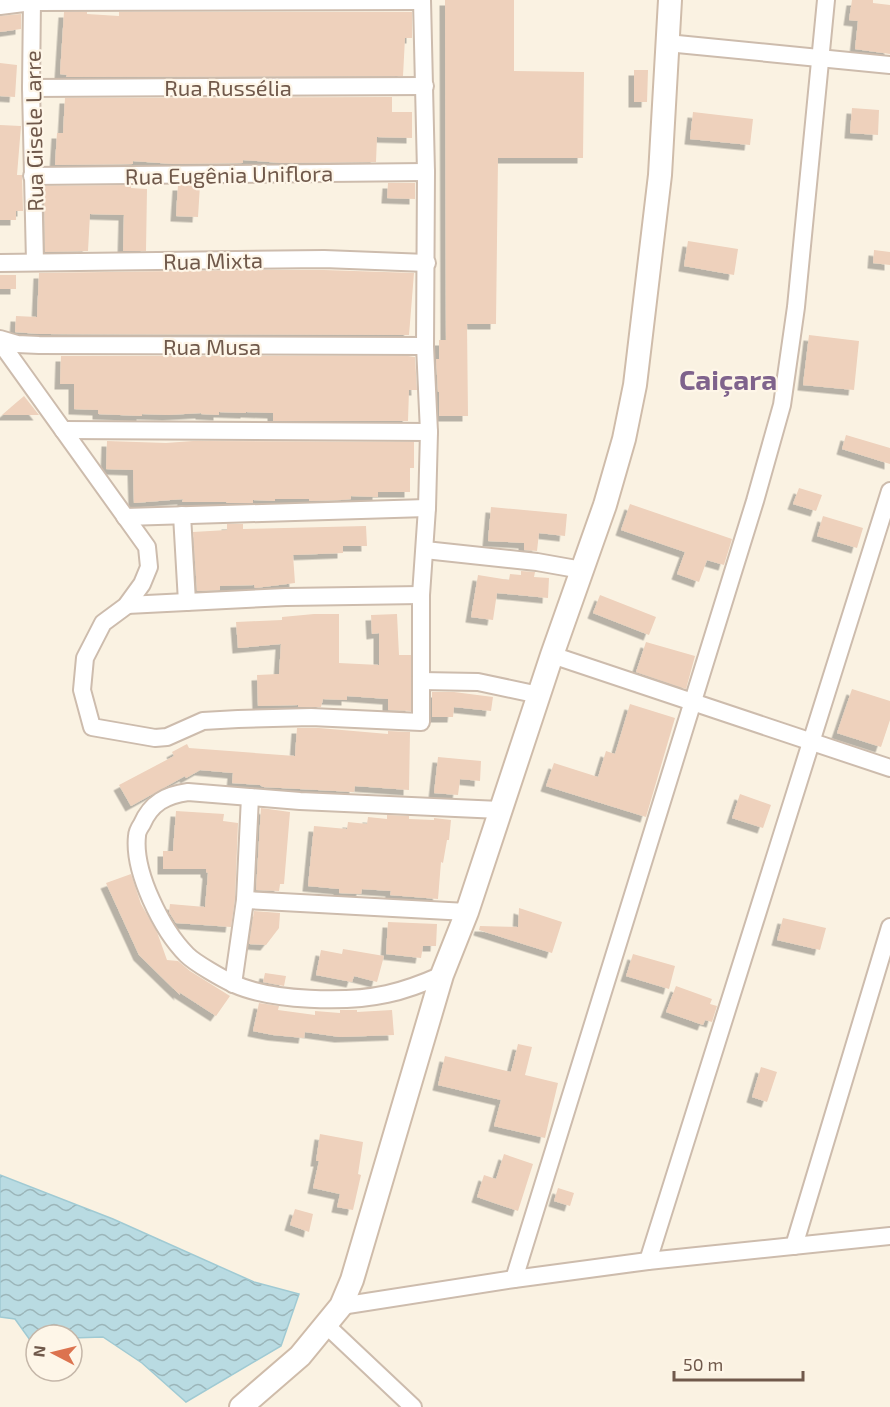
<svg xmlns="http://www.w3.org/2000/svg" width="890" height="1407" font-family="'Exo 2',sans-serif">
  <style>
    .water { fill: url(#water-waves); stroke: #a0cad3; stroke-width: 1.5 }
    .building { fill: #eed1bc; filter: url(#shadow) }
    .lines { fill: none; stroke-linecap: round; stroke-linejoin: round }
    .minor-casing { stroke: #cdbcad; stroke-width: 20 }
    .secondary-casing { stroke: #cfbcaa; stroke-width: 26 }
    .minor { stroke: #fff; stroke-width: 16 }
    .secondary { stroke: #fff; stroke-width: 22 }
    .labels { text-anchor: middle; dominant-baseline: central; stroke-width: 4.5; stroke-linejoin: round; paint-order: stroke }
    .street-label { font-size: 22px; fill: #70594b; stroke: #fef6e8 }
    .district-label { font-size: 28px; font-weight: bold; fill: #7f638c; stroke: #fef6e8 }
  </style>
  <defs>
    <pattern id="water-waves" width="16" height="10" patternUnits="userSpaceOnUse" patternTransform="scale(1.5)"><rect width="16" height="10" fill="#b9dbe2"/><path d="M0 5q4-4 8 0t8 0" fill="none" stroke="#9bb5b9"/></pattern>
    <filter id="shadow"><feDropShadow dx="-5.5" dy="5.5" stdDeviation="0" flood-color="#0004"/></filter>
  </defs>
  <rect width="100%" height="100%" fill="#faf2e2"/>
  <polygon class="water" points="0,1175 113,1219 254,1282 299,1294 281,1346 186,1402 142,1363 103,1337 72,1338 72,1335 36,1335 36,1340 30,1340 15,1319 0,1317"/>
  <g class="building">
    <polygon points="445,0 514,0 514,71 584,72 583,158 498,158 496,324 467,324 468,416 439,416 439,392 438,392 436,359 439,359 439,340 446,340"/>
    <polygon points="852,0 873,0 873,3 890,5 890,54 855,49 858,21 849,20"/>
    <polygon points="64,12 87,12 87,14 119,16 119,12 412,12 412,38 405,38 403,76 66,77 67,75 60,74"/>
    <polygon points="21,14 21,29 0,32 0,16"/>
    <polygon points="0,63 17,65 15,97 0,96"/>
    <polygon points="634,70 648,70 647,102 634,102"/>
    <polygon points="392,97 392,112 412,112 412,138 377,137 376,162 281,163 243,160 243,163 173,164 133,161 133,164 55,165 57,133 63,133 65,98"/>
    <polygon points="852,108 879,110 878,135 850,133"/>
    <polygon points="693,112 753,119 750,145 690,139"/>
    <polygon points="0,125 21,126 17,175 22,175 23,211 16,211 16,220 0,220"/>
    <polygon points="388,183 415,183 415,199 387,198"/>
    <polygon points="131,185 131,188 147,189 146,251 123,251 124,215 90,214 88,251 45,252 44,186"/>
    <polygon points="178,185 200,185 198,217 176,216"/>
    <polygon points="688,241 738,249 734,275 684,266"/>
    <polygon points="874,250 890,252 890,265 873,263"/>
    <polygon points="245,270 324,270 414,273 409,335 39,334 15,332 16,316 37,317 39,273"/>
    <rect x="0" y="275" width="16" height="14"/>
    <polygon points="809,335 859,341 854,390 803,385"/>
    <polygon points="61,356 408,356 415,357 417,390 409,390 408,421 273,421 273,413 246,412 246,413 219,412 219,415 201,414 201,413 168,415 142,414 142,416 98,414 98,410 74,409 74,384 60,384"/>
    <polygon points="24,396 39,415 2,415"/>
    <polygon points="846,435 890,448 890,464 842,449"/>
    <polygon points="107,441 166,443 193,441 414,442 414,468 410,468 410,492 378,492 378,497 351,496 351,499 341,500 309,501 309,499 275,499 275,501 253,500 253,503 227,503 226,502 182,502 183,499 134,503 133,470 106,469"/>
    <polygon points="799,488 822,495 816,511 793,504"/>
    <polygon points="630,504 732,539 724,565 707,560 699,582 677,574 685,552 621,530"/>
    <polygon points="491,507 567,514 565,536 539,533 537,551 524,550 524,543 488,541"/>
    <polygon points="823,516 863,528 857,548 817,536"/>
    <polygon points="227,524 243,524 243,529 366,526 367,546 343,546 343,553 293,555 295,583 255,588 254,585 220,586 220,590 197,591 193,532 227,530"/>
    <polygon points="521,571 535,572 534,577 549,578 548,598 497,593 493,620 471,617 478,575 509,580 510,574 521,575"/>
    <polygon points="600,595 656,617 649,635 593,613"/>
    <polygon points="314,614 339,614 339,663 379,665 379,633 372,634 371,615 397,614 399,655 411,655 411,711 388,710 388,699 347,696 347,700 323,699 321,707 298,707 298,705 258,706 257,675 279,674 281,644 238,648 236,622 282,620 282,617"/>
    <polygon points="646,642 695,656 686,689 636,672"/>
    <polygon points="852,689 890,701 890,720 881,747 837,733"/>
    <polygon points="432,692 454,692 493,697 491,711 454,707 453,717 432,717"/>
    <polygon points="630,704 675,718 646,817 546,786 554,763 598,777 606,751 615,754"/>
    <polygon points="297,728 319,728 388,734 388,731 410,732 409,790 355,786 354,792 263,787 260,785 232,783 233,773 200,770 186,778 185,776 131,806 119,785 174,756 172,752 187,744 189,748 295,756"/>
    <polygon points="438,757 481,761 480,781 460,779 458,795 434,793"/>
    <polygon points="740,794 771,805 763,828 732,818"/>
    <polygon points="261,808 290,812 284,884 280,884 279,891 256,890"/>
    <polygon points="176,811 224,814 223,821 238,823 235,899 231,927 176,923 169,912 170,904 205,907 208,873 206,872 206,869 163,869 163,851 173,851"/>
    <polygon points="387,815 409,816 409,819 434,820 434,818 451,820 449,840 447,840 443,863 441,862 438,899 390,895 391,891 362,889 361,894 339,893 339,889 308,886 314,826 347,829 348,822 367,824 368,817 387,819"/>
    <polygon points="131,874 141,904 157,932 167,960 178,961 190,971 230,996 216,1016 179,992 180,995 139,955 106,883"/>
    <polygon points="519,908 562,922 552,953 479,930 480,926 518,927"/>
    <polygon points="254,911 280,913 279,928 266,945 249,944"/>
    <polygon points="783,918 826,928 820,950 777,940"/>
    <polygon points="388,922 437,924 436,946 423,946 421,958 386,954"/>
    <polygon points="343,949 384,956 377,982 354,976 352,982 316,975 321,950 342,954"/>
    <polygon points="633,954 675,966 669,989 626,976"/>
    <polygon points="265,973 286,976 284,986 263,982"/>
    <polygon points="676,986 712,999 710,1004 717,1006 712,1022 705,1020 703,1025 666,1012"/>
    <polygon points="259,1003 279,1006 278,1010 315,1015 315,1011 340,1013 340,1010 357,1010 357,1012 392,1010 394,1035 340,1037 305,1032 304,1038 273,1035 253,1031"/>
    <polygon points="518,1044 532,1047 525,1075 558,1083 545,1138 494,1126 501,1100 438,1085 445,1056 511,1072"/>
    <polygon points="761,1067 777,1072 767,1102 752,1097"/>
    <polygon points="320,1134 363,1142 358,1174 361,1175 353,1210 337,1207 340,1194 313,1188 319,1161 316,1161"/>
    <polygon points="504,1154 533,1164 518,1211 477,1197 484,1175 496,1179"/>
    <polygon points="558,1188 574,1193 570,1206 554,1201"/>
    <polygon points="295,1209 313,1214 309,1232 290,1225"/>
  </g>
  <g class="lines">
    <defs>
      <g id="minor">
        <polyline points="32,0 31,88 35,262"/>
        <polyline points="0,6 32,2 422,1"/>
        <polyline points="667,43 890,65"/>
        <polyline points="31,88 425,86"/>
        <polyline points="32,176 426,172"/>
        <polyline points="0,263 324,259 427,263"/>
        <polyline points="0,339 17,344 39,345 425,346"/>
        <polyline points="0,342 147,547 149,567 142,584 126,606 103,623 85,658 82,690 92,727 155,738 167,737 203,721 238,719 311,717 421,722 421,595 427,508 429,432 425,346 426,172 422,0"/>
        <polyline points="63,430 429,432"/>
        <polyline points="182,515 187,602"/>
        <polyline points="125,517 427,508"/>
        <polyline points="425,550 537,562 582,570"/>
        <polyline points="127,605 286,597 421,595"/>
        <polyline points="552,655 890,768"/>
        <polyline points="421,681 478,682 539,695"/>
        <polyline points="245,900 467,912"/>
        <path d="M442,975C424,983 406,990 387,994C346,1003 272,1001 234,984C223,979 195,963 187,955C162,930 133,872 137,836C137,832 140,827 142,824C151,803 166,795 188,792L300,801L500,810"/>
        <polyline points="233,984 245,900 250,797"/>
        <polyline points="794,1246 890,927"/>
        <polyline points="648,1261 890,491"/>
        <polyline points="514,1279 755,501 782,405 796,307 826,0"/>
        <polyline points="341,1306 514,1279 648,1261 890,1236"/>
        <polyline points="326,1325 413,1407"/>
      </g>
      <polyline id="secondary" points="241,1407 300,1356 341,1306 352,1280 442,975 467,912 552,655 605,505 624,439 635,385 660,175 670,0"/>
    </defs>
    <use href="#minor" class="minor-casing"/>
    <use href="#secondary" class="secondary-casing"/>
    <use href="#minor" class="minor"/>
    <use href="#secondary" class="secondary"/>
  </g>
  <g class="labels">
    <g class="street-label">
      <text x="228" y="87">Rua Russélia</text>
      <text transform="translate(33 131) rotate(-91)">Rua Gisele Larre</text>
      <text transform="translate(229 174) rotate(-1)">Rua Eugênia Uniflora</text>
      <text transform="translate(213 260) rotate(-1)">Rua Mixta</text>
      <text x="212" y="346">Rua Musa</text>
    </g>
    <g class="district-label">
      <text x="728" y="379">Caiçara</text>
    </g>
  </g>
  <g transform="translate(54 1353) rotate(277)"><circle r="28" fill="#fef6e8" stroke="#c5b7a9" stroke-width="1.5"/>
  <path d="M0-4.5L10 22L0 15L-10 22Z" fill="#dc734f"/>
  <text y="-9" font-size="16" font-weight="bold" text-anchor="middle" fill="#70594b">N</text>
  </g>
  <path d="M674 1371v9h129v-9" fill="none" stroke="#70594b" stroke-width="3"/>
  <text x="683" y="1371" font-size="18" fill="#70594b" stroke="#fef6e8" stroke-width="4.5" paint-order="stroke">50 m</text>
</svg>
